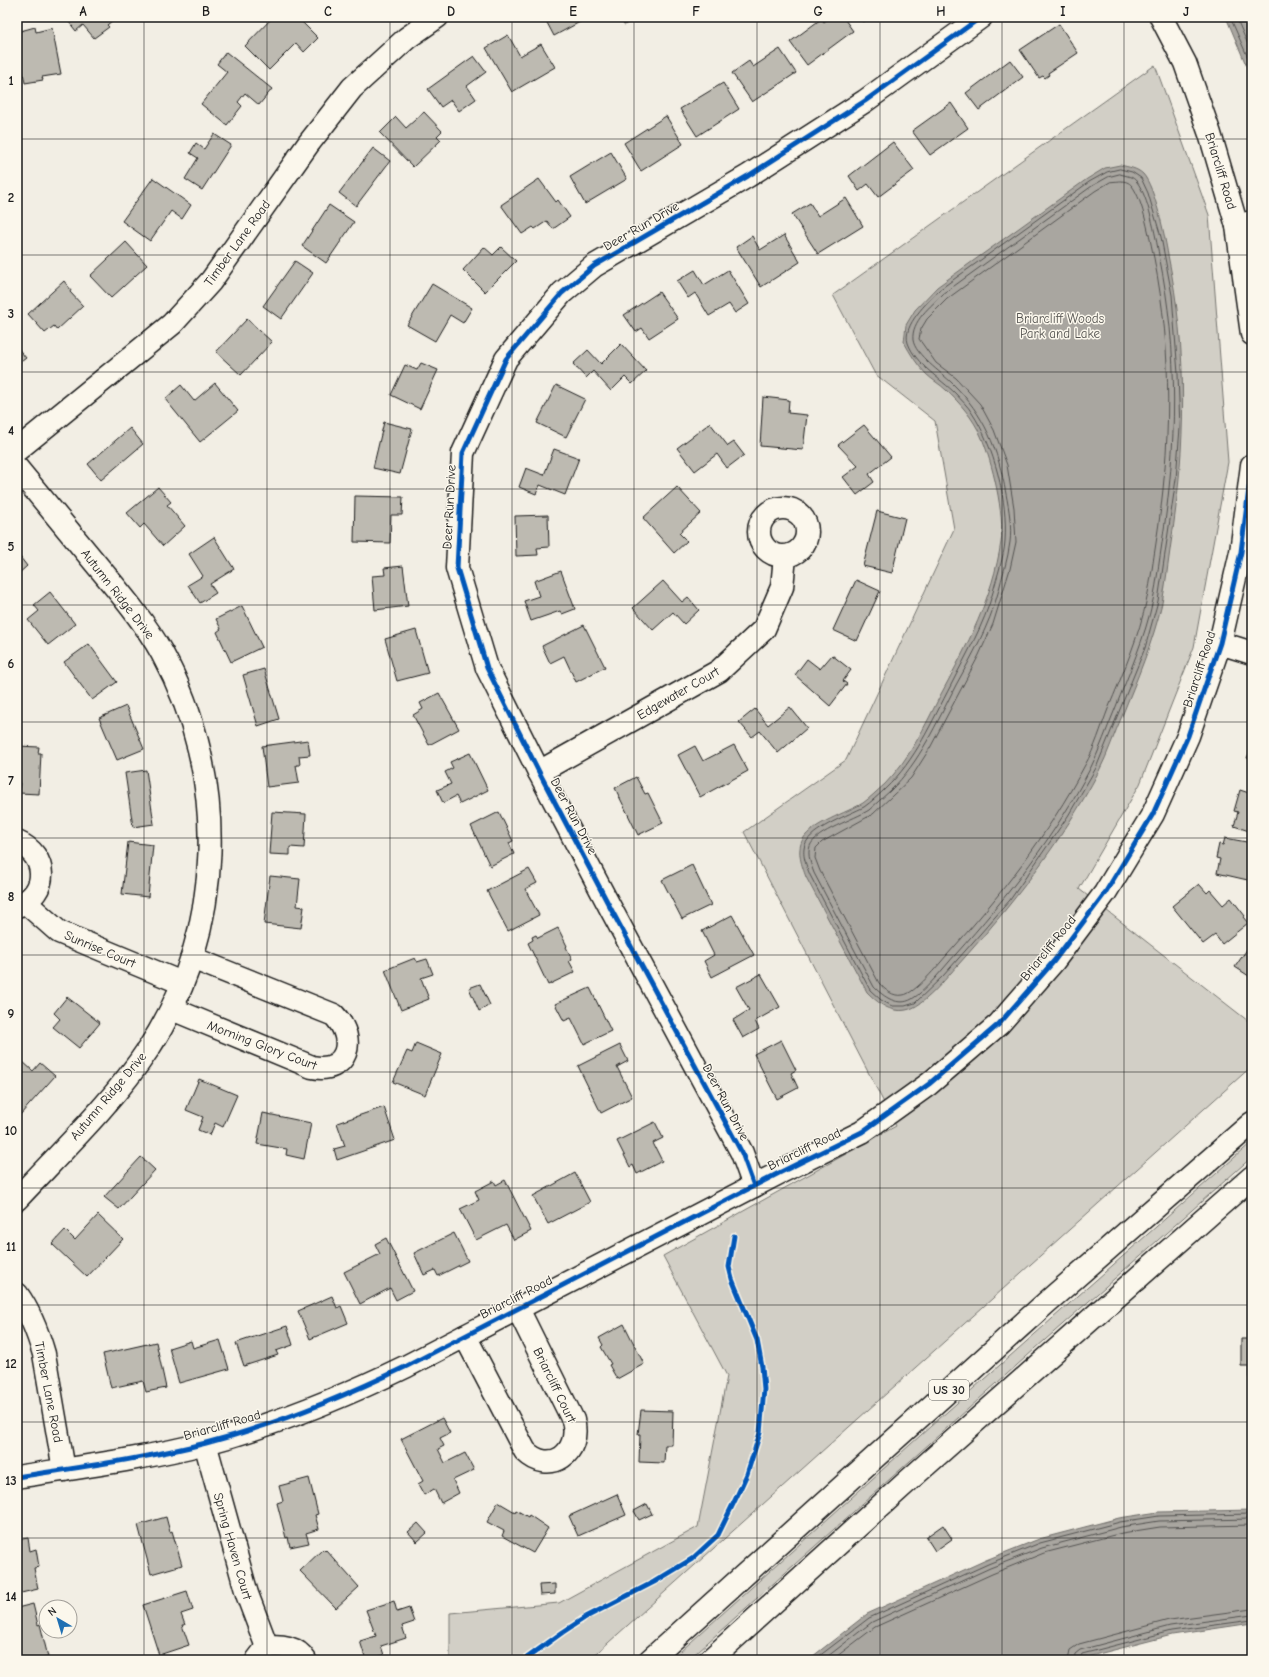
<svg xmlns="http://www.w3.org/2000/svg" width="1269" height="1677" font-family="'Comic Neue',sans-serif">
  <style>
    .green { fill: #d2cfc6; stroke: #777671 }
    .water { fill: #a9a6a0; stroke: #716f6b }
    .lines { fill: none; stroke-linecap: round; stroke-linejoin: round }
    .shore { stroke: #545351; stroke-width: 1 }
    .building { fill: #bdbab1; stroke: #1c1c1c }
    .minor-casing { stroke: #1c1c1c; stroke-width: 25 }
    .tertiary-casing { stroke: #1c1c1c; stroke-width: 25 }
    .primary-casing { stroke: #1c1c1c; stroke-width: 25 }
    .minor { stroke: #fbf7ec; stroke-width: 22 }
    .tertiary { stroke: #fbf7ec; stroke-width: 22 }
    .primary { stroke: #fbf7ec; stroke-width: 22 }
    .cycleway-casing { stroke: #fbf7ec; stroke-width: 8 }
    .cycleway { stroke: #0057b8; stroke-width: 5 }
    .grid { fill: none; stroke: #1c1c1c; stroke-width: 1; stroke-opacity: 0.55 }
    .labels { text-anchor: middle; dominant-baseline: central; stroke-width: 3; stroke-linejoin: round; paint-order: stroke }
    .shield { fill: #fbf7ec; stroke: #5f5e5a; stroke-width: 1 }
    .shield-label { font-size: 12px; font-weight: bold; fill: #1c1c1c }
    .street-label { font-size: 13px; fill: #1c1c1c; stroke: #fbf7ec }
    .park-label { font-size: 13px; fill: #53524f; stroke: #fbf7ec }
    .neatline { fill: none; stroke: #1c1c1c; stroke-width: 1.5 }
    .grid-label { font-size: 13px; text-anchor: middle; font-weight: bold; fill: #1c1c1c }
  </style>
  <rect width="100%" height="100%" fill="#f2eee4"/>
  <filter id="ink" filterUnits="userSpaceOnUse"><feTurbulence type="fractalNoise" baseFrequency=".025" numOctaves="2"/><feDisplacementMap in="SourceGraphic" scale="8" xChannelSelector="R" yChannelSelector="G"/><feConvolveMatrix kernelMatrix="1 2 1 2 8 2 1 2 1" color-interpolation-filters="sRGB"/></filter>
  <g filter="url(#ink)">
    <g class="green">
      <polygon points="1155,65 1209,215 1228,462 1194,647 1140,784 1079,889 1252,1024 1252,1066 589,1660 450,1660 450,1613 559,1603 698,1527 727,1376 663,1256 896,1126 744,832 846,760 954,529 935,421 875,374 833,295"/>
      <polygon points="1252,1142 1252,1157 1045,1340 688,1660 671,1660 931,1426"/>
    </g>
    <g class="water">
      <polygon points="1226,17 1252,17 1252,79"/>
      <path d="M1120,165C1128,167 1137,168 1143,174C1155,187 1165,237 1168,255C1188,352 1186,446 1171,543C1168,563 1166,583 1162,603C1153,642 1137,679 1122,716C1114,734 1108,754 1099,771C1062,842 1011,906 958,965C946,978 924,1007 906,1010C890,1013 878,1003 867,992L806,877C802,866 796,851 803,839C813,823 846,813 863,803C870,798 878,790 885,784C910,758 925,726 941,694C967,646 993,597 1001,542C1005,515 992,461 981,436C973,418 960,403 946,390C940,384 932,380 926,374C917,365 910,353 904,342L906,325L915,310L937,287L1087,179L1105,168Z"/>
      <polygon points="1252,1510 1252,1623 1172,1635 1075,1660 808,1660 867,1614 986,1560 1039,1539 1119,1518 1158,1512"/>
    </g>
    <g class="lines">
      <g class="shore">
        <polyline points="1230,17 1252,67"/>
        <polyline points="1236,17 1252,54"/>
        <path d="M1120,169L1132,172L1141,178L1148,193L1161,237L1172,295L1178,374L1180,428L1176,479L1158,601L1145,648L1096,768L1068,816L1010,900L943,976L915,1003L905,1006H892L881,1000L870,990L810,875C806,865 800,851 807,841C816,827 848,815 864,807C871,802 879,795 885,789C916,760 932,721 951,685C966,655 984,625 993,592C997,576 1004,557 1005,541C1008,500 994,446 972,413C968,406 961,400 956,394C940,378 916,365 908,343C902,325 928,302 939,290L1089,182L1107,172Z"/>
        <path d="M1120,174C1126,176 1133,176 1137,182C1148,196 1156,237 1159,255C1179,353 1177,445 1162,543C1159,562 1157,581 1153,600C1145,638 1129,673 1115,709C1107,728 1100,749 1091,767C1056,835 1007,897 956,954C945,966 926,991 912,999C898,1007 884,997 874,987L814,873C811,865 807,855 810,846C816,831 855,819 869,810C876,804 883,797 890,791C920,762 937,722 956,685C972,656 989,626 998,593C1002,577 1008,559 1010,542C1012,527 1009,509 1006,494C998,449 985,415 952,383C942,373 915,355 913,340C911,321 931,306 943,294L1092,186L1108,177Z"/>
        <path d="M1120,181C1125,181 1129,182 1132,186C1143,200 1150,240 1154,258C1173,353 1171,447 1156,543C1153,561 1151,580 1147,598C1139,637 1123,673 1108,709C1101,727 1095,748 1085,765C1048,835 1000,896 947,955C939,964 915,994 903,995C893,997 885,990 879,983L820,871L815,858L816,848L822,842L873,814L911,778L930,748L979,655L993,624L1010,569L1016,542L1014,508L1007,465L994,430L980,404L956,378L936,363L919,339L921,329L927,319L947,299L1095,191L1110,182Z"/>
        <polyline points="814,1660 869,1618 988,1564 1040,1543 1120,1522 1159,1516 1252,1514"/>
        <polyline points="823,1660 872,1622 990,1568 1042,1548 1121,1527 1159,1521 1252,1519"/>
        <polyline points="832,1660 875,1627 992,1574 1044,1553 1122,1533 1160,1527 1252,1525"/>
        <polyline points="1068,1660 1070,1650 1079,1644 1169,1620 1252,1609"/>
        <polyline points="1074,1660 1075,1654 1080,1650 1170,1626 1252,1615"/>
        <polyline points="1079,1660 1082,1654 1171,1631 1252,1620"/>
      </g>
    </g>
    <g class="building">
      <polygon points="65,17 112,17 113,20 107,25 109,27 94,38 83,25 76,31"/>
      <polygon points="273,17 297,17 318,38 304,52 296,43 269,70 245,46"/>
      <polygon points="544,17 589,17 554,36"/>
      <polygon points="620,17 639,17 624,25"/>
      <polygon points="830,17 843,17 853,31 807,65 790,42 821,19 824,22"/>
      <polygon points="859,17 871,17 863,22"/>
      <polygon points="1059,24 1078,53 1048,73 1049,75 1045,78 1043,76 1039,78 1020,50"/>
      <polygon points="35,27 36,32 52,28 61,74 42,77 43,80 25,83 19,52 17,53 17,32"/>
      <polygon points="508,35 520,56 541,44 555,67 512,92 486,48"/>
      <polygon points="780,49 796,73 752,102 732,73 749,61 753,67"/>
      <polygon points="226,52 272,89 259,105 245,93 238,102 242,106 227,125 201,104 227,72 217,64"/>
      <polygon points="474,56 486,72 467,86 476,99 459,111 451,100 441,107 428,89"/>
      <polygon points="1010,60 1023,77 979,110 966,93"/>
      <polygon points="723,83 739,109 697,136 680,109"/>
      <polygon points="951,103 968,128 930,155 912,131"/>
      <polygon points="424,112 442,131 437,136 441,140 413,167 380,133 396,117 406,128"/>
      <polygon points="666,116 683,144 641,171 624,143"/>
      <polygon points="214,134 231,145 202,190 185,179 198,158 190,153 196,143 204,149"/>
      <polygon points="893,142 914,170 878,197 868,184 859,191 849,176"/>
      <polygon points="373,148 390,161 356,206 339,193"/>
      <polygon points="611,152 627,179 585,204 570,177"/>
      <polygon points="153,178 191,205 182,219 171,211 150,241 122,221"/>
      <polygon points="539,179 556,202 558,200 570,217 553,229 547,221 535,229 533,227 522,234 501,205"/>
      <polygon points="846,198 863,226 818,254 792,214 810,203 818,216"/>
      <polygon points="329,205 354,222 326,263 302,246"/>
      <polygon points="784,235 800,262 761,287 736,247 752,236 760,250"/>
      <polygon points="126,242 147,265 111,298 90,276"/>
      <polygon points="484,247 493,255 501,247 516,261 485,292 463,270"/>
      <polygon points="295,261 313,273 281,319 263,306"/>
      <polygon points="695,270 704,285 728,270 749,304 735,313 729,304 709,316 695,293 688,298 677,281"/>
      <polygon points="64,281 71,290 70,292 83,306 57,330 54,326 45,333 28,314"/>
      <polygon points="432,284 472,308 463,323 450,315 435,341 407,325"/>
      <polygon points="659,292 678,319 649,338 642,328 636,332 624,315"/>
      <polygon points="247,319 272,342 241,375 216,352"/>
      <polygon points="621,344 646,371 632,384 625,377 611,391 593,371 586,378 573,364 588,350 601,364"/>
      <polygon points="17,347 26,358 17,365"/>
      <polygon points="421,363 438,370 420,409 391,395 405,365 417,370"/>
      <polygon points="215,383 238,411 200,442 165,399 181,385 194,401"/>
      <polygon points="556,385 585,399 566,437 537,423"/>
      <polygon points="763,397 789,400 788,413 807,415 803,450 760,446"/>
      <polygon points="384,422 412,429 400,474 373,468"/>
      <polygon points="710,423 728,446 734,442 744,455 727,468 717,454 695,471 677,448"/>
      <polygon points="864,425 891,457 869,474 874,482 857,495 843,477 858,466 838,445"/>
      <polygon points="130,428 143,444 101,480 88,464"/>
      <polygon points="554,449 579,458 565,495 540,485 536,494 519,487 526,468 544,475"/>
      <polygon points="158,487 171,502 167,505 185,526 163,546 144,524 140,528 127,513"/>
      <polygon points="677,487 701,513 679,533 687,541 674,553 643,518"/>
      <polygon points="355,496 403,497 402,515 391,515 390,543 354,542"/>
      <polygon points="877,511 905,518 892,573 863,566"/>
      <polygon points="548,515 549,547 537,548 538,555 516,556 515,516"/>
      <polygon points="214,537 234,569 210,584 216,593 200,603 188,585 203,576 189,554"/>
      <polygon points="17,553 27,566 17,575"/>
      <polygon points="403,566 408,606 375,610 372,576 385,575 384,568"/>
      <polygon points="561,571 575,609 562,614 560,611 531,621 524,601 539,596 534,581"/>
      <polygon points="856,580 880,591 857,641 833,630"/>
      <polygon points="663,581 682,602 688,597 699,610 684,624 673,612 653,630 633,608"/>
      <polygon points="50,592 75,624 48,645 28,620 39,611 34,605"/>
      <polygon points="242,606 262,647 231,662 217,632 221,629 216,619"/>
      <polygon points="584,625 605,667 576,682 564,656 550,663 542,646"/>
      <polygon points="416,630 428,673 397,681 385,639"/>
      <polygon points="89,644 117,682 92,700 64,662"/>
      <polygon points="832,655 851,670 843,681 847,684 830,706 795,675 807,659 820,669"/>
      <polygon points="264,669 279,719 258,726 243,675"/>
      <polygon points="439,693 459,729 429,745 413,715 423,709 420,703"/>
      <polygon points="126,706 144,749 117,760 99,718"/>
      <polygon points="790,707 807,728 778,753 760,731 752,737 739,722 755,709 768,725"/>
      <polygon points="308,740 310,755 299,756 300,765 296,765 299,783 267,787 262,746"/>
      <polygon points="734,745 748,771 700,797 678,755 695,746 703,761"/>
      <polygon points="17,746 39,747 38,753 41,753 39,794 19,793 20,781 17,781"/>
      <polygon points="1252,746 1252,760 1247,758"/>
      <polygon points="470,753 488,790 460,804 456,796 443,803 437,790 451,784 445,772 453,768 450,762"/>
      <polygon points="146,770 154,824 133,827 125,773"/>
      <polygon points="636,777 645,794 648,793 663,823 638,835 615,788"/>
      <polygon points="1240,790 1252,794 1252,832 1234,826 1238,812 1234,811"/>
      <polygon points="272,812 306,814 304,848 290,847 290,855 269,854"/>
      <polygon points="499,812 513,841 509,843 514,854 490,866 471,826"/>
      <polygon points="1225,838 1252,843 1252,881 1217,873 1220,859 1216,858 1219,844 1223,845"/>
      <polygon points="128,842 153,845 148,897 122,894"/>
      <polygon points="692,865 711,905 682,919 662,880"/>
      <polygon points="529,869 537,883 525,889 539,915 508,931 487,891"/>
      <polygon points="270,876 300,879 297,906 304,907 301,928 264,924"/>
      <polygon points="1199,884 1207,893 1210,890 1223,905 1231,898 1245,916 1243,917 1248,923 1222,944 1215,935 1203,944 1172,906"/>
      <polygon points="732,915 754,955 712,977 704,961 714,955 702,931"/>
      <polygon points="558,928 567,946 566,947 572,959 569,961 575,972 548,985 528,943 533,940 532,937 536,935 538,938"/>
      <polygon points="1252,942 1252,978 1235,967"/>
      <polygon points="415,958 417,962 427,959 433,974 421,978 429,999 401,1010 385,970"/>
      <polygon points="761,974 780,1007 755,1021 759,1029 743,1038 733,1020 749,1010 736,987"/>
      <polygon points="480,984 490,1005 479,1011 469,988"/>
      <polygon points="590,988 611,1031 584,1044 571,1018 564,1021 555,1004"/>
      <polygon points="67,997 100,1023 79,1048 53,1027 60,1019 54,1013"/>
      <polygon points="781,1040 796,1070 791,1073 798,1088 777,1099 754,1054"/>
      <polygon points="416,1043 442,1054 425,1095 393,1082 407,1051 412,1053"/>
      <polygon points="620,1045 628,1061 617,1067 632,1097 601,1113 578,1066"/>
      <polygon points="22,1061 33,1071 40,1063 55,1076 20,1115 17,1113 17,1067"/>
      <polygon points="199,1079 237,1095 223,1127 215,1123 210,1135 198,1130 203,1117 186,1110"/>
      <polygon points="384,1107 395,1140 337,1160 334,1149 345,1146 337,1123"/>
      <polygon points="263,1113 311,1123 304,1159 286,1155 287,1149 257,1144"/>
      <polygon points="655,1122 663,1138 653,1143 662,1161 637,1174 633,1165 630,1167 617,1141"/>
      <polygon points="141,1157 155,1170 119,1209 104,1197"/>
      <polygon points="575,1173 590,1202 548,1224 533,1196"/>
      <polygon points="505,1180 531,1231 514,1240 506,1225 476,1240 460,1209 479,1200 475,1191 494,1181 496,1185"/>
      <polygon points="98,1215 123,1239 87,1277 52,1244 65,1230 75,1240"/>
      <polygon points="454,1233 468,1261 438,1276 435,1270 424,1275 414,1253"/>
      <polygon points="386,1238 413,1291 396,1300 390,1288 360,1304 344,1272 380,1254 375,1244"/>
      <polygon points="332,1296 337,1308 341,1306 348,1323 310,1339 298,1311"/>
      <polygon points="624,1324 644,1364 617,1379 609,1365 611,1364 601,1347 603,1345 599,1338"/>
      <polygon points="287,1326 293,1345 276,1351 278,1355 244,1366 236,1343"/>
      <polygon points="1250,1326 1252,1326 1252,1385 1250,1385 1250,1366 1241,1366 1241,1339 1250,1339"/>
      <polygon points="220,1340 229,1369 179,1383 169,1348 191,1341 193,1348"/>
      <polygon points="156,1342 166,1388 146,1392 143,1381 111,1388 103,1354"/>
      <polygon points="641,1410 673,1411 672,1445 665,1445 664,1463 639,1462 640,1434 638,1434"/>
      <polygon points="442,1418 450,1433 440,1438 444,1446 438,1449 445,1463 465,1453 474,1470 453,1480 459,1493 441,1503 434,1489 424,1495 418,1484 423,1481 401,1439"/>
      <polygon points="309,1478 318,1514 315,1515 319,1529 306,1533 309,1543 290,1547 288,1537 286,1538 277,1503 283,1501 279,1486"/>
      <polygon points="617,1494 626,1515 578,1536 569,1516"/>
      <polygon points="498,1502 515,1512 516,1510 528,1517 529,1515 548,1528 533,1553 502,1536 504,1531 487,1522"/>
      <polygon points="647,1504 652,1514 639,1520 634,1511"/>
      <polygon points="166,1517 170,1532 172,1531 182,1565 151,1574 138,1525"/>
      <polygon points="418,1523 427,1533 417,1542 408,1532"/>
      <polygon points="943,1525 952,1539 935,1551 926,1537"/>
      <polygon points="28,1538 30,1551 36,1549 39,1567 34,1568 38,1589 17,1594 17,1540"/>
      <polygon points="323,1549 325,1551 326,1550 359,1587 336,1608 300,1571"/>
      <polygon points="555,1584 555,1594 540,1595 539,1585"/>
      <polygon points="187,1591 193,1610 181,1614 185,1625 182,1625 189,1645 159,1655 143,1605"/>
      <polygon points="394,1601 397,1612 409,1608 414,1622 402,1626 406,1638 381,1646 384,1655 366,1660 360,1641 376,1636 366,1610"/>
      <polygon points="33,1604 38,1625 40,1624 48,1657 38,1660 17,1660 17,1608"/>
    </g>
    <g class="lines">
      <defs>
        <g id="minor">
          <polyline points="1237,226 1252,222"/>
          <polyline points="17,450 172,324 211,281 309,143 352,88 407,38 437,17"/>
          <path d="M17,468C43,500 70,532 96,564C120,593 144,621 162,653C229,775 226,931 149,1048C114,1101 61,1152 17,1199"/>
          <circle cx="783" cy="532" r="24"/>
          <polyline points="1220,643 1252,653"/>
          <polyline points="539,772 719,671 764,629 782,587 785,557"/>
          <path d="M17,842C48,855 50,893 17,906"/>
          <polyline points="25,902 59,932 182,983"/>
          <path d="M172,1009L312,1067C347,1074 358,1040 334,1015L192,958"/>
          <polyline points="754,1186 742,1153 612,911 539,772 487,668 457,568 463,453 506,359 562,293 594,266 748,176 865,101 981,17"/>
          <path d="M17,1294C30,1312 38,1333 44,1354L64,1470"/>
          <path d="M465,1336L525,1451C550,1476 582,1453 573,1420L518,1309"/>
          <polyline points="205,1443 247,1594 267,1647"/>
          <path d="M257,1660L267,1647C281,1645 297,1647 305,1660"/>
        </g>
        <g id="tertiary">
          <polyline points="1161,17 1185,63 1210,134 1237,226 1252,334"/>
          <path d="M17,1477C80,1467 144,1459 206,1443C275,1425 343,1397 407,1366L779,1173L862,1132L929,1084L999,1024L1054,961L1105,893L1153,814L1188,736L1220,643L1241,552L1252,465"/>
        </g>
        <g id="primary">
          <polyline points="650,1660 1046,1303 1252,1123"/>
          <polyline points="710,1660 909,1480 1252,1177"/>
        </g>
      </defs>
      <use href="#minor" class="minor-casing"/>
      <use href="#tertiary" class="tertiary-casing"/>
      <use href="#primary" class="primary-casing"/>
      <use href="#minor" class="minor"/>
      <use href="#tertiary" class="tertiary"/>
      <use href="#primary" class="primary"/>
      <defs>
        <g id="cycleway">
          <polyline points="754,1186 742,1153 612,911 539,772 487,668 457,568 463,453 506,359 562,293 594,266 748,176 865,101 981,17"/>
          <path d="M17,1477C80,1467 144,1459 206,1443C275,1425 343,1397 407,1366L779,1173L862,1132L929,1084L999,1024L1054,961L1105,893L1153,814L1188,736L1220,643L1241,552L1252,465"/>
          <polyline points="524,1660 563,1632 586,1617 654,1582 692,1559 718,1535 737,1496 747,1474 760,1433 764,1389 762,1367 757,1340 732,1279 729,1267 734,1236"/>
        </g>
      </defs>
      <use href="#cycleway" class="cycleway-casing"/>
      <use href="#cycleway" class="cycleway"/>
    </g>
  </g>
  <path class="grid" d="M144,17V1660M267,17V1660M390,17V1660M512,17V1660M634,17V1660M757,17V1660M880,17V1660M1002,17V1660M1124,17V1660M17,139H1252M17,255H1252M17,372H1252M17,489H1252M17,605H1252M17,722H1252M17,838H1252M17,955H1252M17,1072H1252M17,1188H1252M17,1305H1252M17,1422H1252M17,1538H1252"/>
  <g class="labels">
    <rect class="shield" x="929" y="1380" width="40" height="20" rx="3"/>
    <g class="shield-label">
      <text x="949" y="1390">US 30</text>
    </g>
    <g class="street-label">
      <text transform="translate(1221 171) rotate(73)">Briarcliff Road</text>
      <text transform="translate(641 226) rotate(-30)">Deer Run Drive</text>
      <text transform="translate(237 243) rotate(-54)">Timber Lane Road</text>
      <text transform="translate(449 507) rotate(-87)">Deer Run Drive</text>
      <text transform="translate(118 594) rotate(52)">Autumn Ridge Drive</text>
      <text transform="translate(1199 669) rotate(-72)">Briarcliff Road</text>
      <text transform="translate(678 693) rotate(-30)">Edgewater Court</text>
      <text transform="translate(574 816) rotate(62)">Deer Run Drive</text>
      <text transform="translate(1048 948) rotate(-51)">Briarcliff Road</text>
      <text transform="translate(100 949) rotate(23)">Sunrise Court</text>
      <text transform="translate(262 1045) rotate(21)">Morning Glory Court</text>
      <text transform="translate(108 1096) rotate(-50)">Autumn Ridge Drive</text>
      <text transform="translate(726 1102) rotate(62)">Deer Run Drive</text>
      <text transform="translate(804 1149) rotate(-26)">Briarcliff Road</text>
      <text transform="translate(516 1297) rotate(-27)">Briarcliff Road</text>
      <text transform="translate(555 1385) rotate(64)">Briarcliff Court</text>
      <text transform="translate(49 1392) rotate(79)">Timber Lane Road</text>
      <text transform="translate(222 1425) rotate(-16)">Briarcliff Road</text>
      <text transform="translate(233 1546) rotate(74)">Spring Haven Court</text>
    </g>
    <g class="park-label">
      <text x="1060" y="318">Briarcliff Woods<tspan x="1060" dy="15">Park and Lake</tspan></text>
    </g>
  </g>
  <rect width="1269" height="1677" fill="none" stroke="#fbf7ec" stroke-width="44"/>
  <g transform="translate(58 1619) rotate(322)"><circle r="19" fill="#fbf7ec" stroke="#a29f99"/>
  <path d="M0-3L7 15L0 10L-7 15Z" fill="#1f6fb2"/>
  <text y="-6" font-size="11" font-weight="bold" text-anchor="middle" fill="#1c1c1c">N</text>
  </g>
  <rect x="22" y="22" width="1225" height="1633" class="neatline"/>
  <g class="grid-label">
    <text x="83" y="16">A</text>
    <text x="206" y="16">B</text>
    <text x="328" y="16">C</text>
    <text x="451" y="16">D</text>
    <text x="573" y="16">E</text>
    <text x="696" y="16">F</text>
    <text x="818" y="16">G</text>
    <text x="941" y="16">H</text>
    <text x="1063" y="16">I</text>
    <text x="1186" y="16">J</text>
    <text x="11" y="85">1</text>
    <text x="11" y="202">2</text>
    <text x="11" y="318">3</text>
    <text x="11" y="435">4</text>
    <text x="11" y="551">5</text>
    <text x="11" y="668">6</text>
    <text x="11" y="785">7</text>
    <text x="11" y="901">8</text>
    <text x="11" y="1018">9</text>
    <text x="11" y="1135">10</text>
    <text x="11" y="1251">11</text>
    <text x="11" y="1368">12</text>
    <text x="11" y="1485">13</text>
    <text x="11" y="1601">14</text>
  </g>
</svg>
